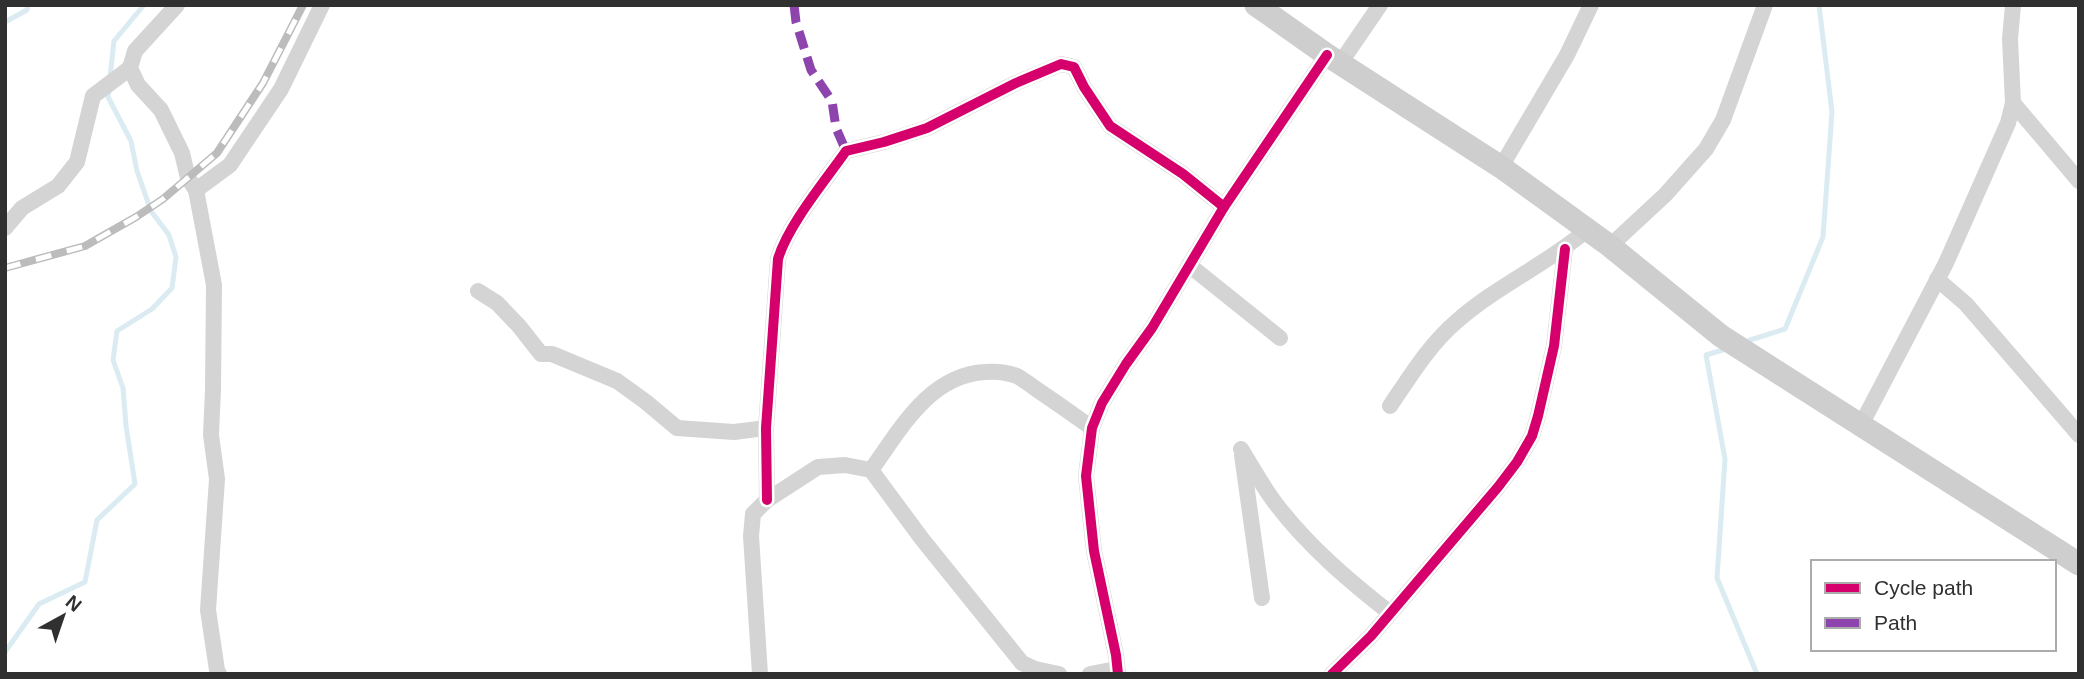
<svg xmlns="http://www.w3.org/2000/svg" width="2084" height="679" font-family="Arial,sans-serif">
  <style>
    .lines { fill: none; stroke-linecap: round; stroke-linejoin: round }
    .stream { stroke: #daebf2; stroke-width: 5 }
    .street { stroke: #d4d4d4; stroke-width: 16 }
    .secondary { stroke: #cecece; stroke-width: 23 }
    .rail-casing { stroke: #bcbcbc; stroke-width: 8 }
    .rail { stroke: #fff; stroke-width: 5; stroke-dasharray: 16; stroke-linecap: butt }
    .quiet { stroke: #8e44ad; stroke-width: 9; stroke-dasharray: 18 9; stroke-linecap: butt }
    .cycleway-casing { stroke: #fff; stroke-width: 15 }
    .cycleway { stroke: #d6006c; stroke-width: 10 }
  </style>
  <rect width="100%" height="100%" fill="#fff"/>
  <g class="lines">
    <g class="stream">
      <polyline points="5,22 27,10 28,5"/>
      <polyline points="110,77 114,41 144,5"/>
      <polyline points="1750,340 1785,329 1823,237 1832,112 1819,5"/>
      <polyline points="1726,349 1706,355 1725,459 1717,578 1757,674"/>
      <polyline points="5,652 39,604 85,582 97,520 135,484 126,426 123,388 113,360 117,331 152,309 172,288 176,257 169,235 151,211 137,171 131,141 108,97 109,90"/>
    </g>
    <g class="street">
      <polyline points="177,5 135,51 130,68 138,85 161,110 182,153 188,178 196,190 230,165 281,89 322,5"/>
      <polyline points="1341,62 1380,5"/>
      <polyline points="2013,103 2079,181"/>
      <polyline points="1501,167 1567,55 1591,5"/>
      <polyline points="196,190 214,285 213,389 211,435 217,479 208,610 217,670 219,674"/>
      <polyline points="5,228 22,208 58,186 77,162 93,96 130,68"/>
      <polyline points="1610,246 1665,195 1706,149 1723,120 1765,5"/>
      <polyline points="1189,265 1280,338"/>
      <polyline points="1937,279 1966,304 2079,435"/>
      <polyline points="478,291 497,303 519,326 541,354 552,354 617,381 646,402 677,428 734,432 766,428"/>
      <path d="M1390,406C1411,375 1429,345 1457,321C1497,286 1547,264 1587,230"/>
      <polyline points="1861,425 1946,263 2008,123 2013,103 2010,39 2013,5"/>
      <path d="M1241,449C1252,467 1263,487 1276,504C1308,546 1348,580 1390,613"/>
      <polyline points="1242,455 1262,598"/>
      <path d="M871,470C900,430 929,375 985,372C996,371 1006,372 1017,376C1024,380 1032,386 1039,391C1057,403 1075,416 1092,428"/>
      <path d="M767,500L766,428L778,259C788,225 825,181 846,151L884,142L927,128L1016,83L1061,64L1074,67L1084,87L1110,126L1183,174L1224,207"/>
      <polyline points="760,674 751,536 753,514 767,500 818,467 845,465 871,470 922,539 1022,663 1035,669 1059,674"/>
      <polyline points="1090,674 1116,669"/>
      <polyline points="1118,674 1116,655 1094,551 1086,476 1092,428 1102,403 1126,364 1152,328 1224,207 1327,55"/>
      <polyline points="1332,674 1371,636 1498,487 1517,462 1532,436 1538,416 1554,346 1565,249"/>
    </g>
    <polyline class="secondary" points="1256,5 1327,55 1501,167 1610,246 1721,336 2079,564"/>
    <defs>
      <polyline id="rail" points="5,268 85,246 136,217 163,199 217,153 263,83 303,5"/>
    </defs>
    <use href="#rail" class="rail-casing"/>
    <use href="#rail" class="rail"/>
    <polyline class="quiet" points="794,5 796,22 811,70 832,101 836,128 846,151"/>
    <defs>
      <g id="cycleway">
        <path d="M767,500L766,428L778,259C788,225 825,181 846,151L884,142L927,128L1016,83L1061,64L1074,67L1084,87L1110,126L1183,174L1224,207"/>
        <polyline points="1118,674 1116,655 1094,551 1086,476 1092,428 1102,403 1126,364 1152,328 1224,207 1327,55"/>
        <polyline points="1332,674 1371,636 1498,487 1517,462 1532,436 1538,416 1554,346 1565,249"/>
      </g>
    </defs>
    <use href="#cycleway" class="cycleway-casing"/>
    <use href="#cycleway" class="cycleway"/>
  </g>
  <rect width="2084" height="679" fill="none" stroke="#303030" stroke-width="14"/>
  <rect x="1811" y="560" width="245" height="91" fill="#ffffff" stroke="#acacac" stroke-width="2"/>
  <rect x="1825" y="583" width="35" height="10" fill="#d6006c" stroke="#acacac" stroke-width="2"/>
  <text x="1874" y="595" font-size="21" fill="#303030">Cycle path</text>
  <rect x="1825" y="618" width="35" height="10" fill="#8e44ad" stroke="#acacac" stroke-width="2"/>
  <text x="1874" y="630" font-size="21" fill="#303030">Path</text>
  <g transform="translate(63 616) rotate(40)" stroke="#ffffff" stroke-width="5" paint-order="stroke">
  <path d="M0-5L12 26L0 18L-12 26Z" fill="#303030"/>
  <text y="-10" font-size="19" font-weight="bold" text-anchor="middle" fill="#303030">N</text>
  </g>
</svg>
